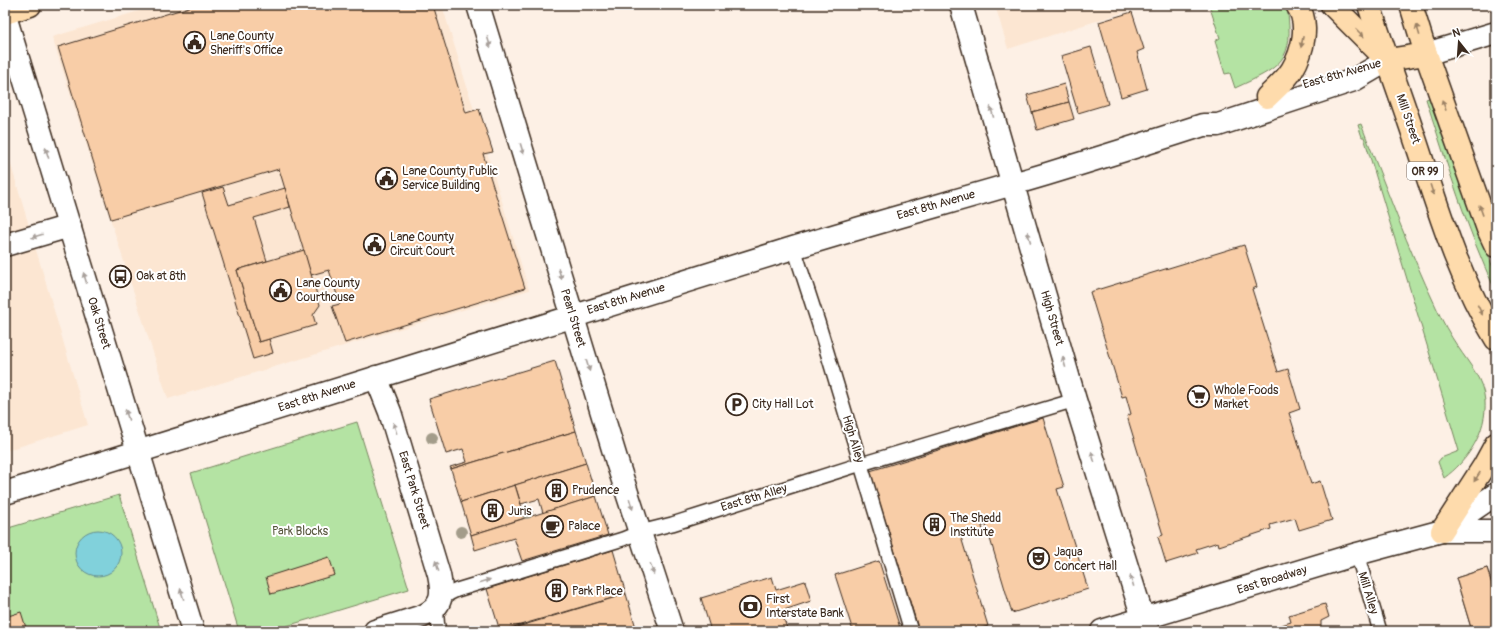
<svg xmlns="http://www.w3.org/2000/svg" width="1501" height="636" font-family="Pangolin,sans-serif">
  <style>
    .built { fill: #fce6d2 }
    .green { fill: #b4e3a3; stroke: #788660 }
    .water { fill: #81d1db; stroke: #658e8f }
    .building { fill: #f8cda7; stroke: #3b2a1e }
    .lines { fill: none; stroke-linecap: round; stroke-linejoin: round }
    .service-casing { stroke: #3b2a1e; stroke-width: 16 }
    .minor-casing { stroke: #3b2a1e; stroke-width: 25 }
    .tertiary-casing { stroke: #3b2a1e; stroke-width: 25 }
    .secondary-casing { stroke: #3b2a1e; stroke-width: 25 }
    .primary-casing { stroke: #3b2a1e; stroke-width: 25 }
    .service { stroke: #fff; stroke-width: 13 }
    .minor { stroke: #fff; stroke-width: 22 }
    .tertiary { stroke: #fff; stroke-width: 22 }
    .secondary { stroke: #fff; stroke-width: 22 }
    .primary { stroke: #fedbac; stroke-width: 22 }
    .tree { fill: #a39c8a }
    .oneway { fill: #9c8265 }
    .oneway2 { fill: #a79f9a }
    .labels { text-anchor: middle; dominant-baseline: central; stroke-width: 4; stroke-linejoin: round; paint-order: stroke }
    .shield { fill: #fff; stroke: #766a62; stroke-width: 1 }
    .shield-label { font-size: 11px; font-weight: bold; fill: #3b2a1e }
    .poi-label { font-size: 12px; fill: #3b2a1e; stroke: #fff; text-anchor: start }
    .street-label { font-size: 12px; fill: #3b2a1e; stroke: #fff }
    .park-label { font-size: 12px; fill: #59583f; stroke: #fff }
  </style>
  <rect width="100%" height="100%" fill="#fdf0e5"/>
  <filter id="ink" filterUnits="userSpaceOnUse"><feTurbulence type="fractalNoise" baseFrequency=".025" numOctaves="2"/><feDisplacementMap in="SourceGraphic" scale="8" xChannelSelector="R" yChannelSelector="G"/><feConvolveMatrix kernelMatrix="1 2 1 2 8 2 1 2 1" color-interpolation-filters="sRGB"/></filter>
  <g filter="url(#ink)">
    <g class="built">
      <polygon points="159,5 442,5 529,290 168,399 52,37"/>
      <polygon points="995,5 1147,5 1008,49"/>
      <polygon points="5,145 88,425 5,451"/>
    </g>
    <g class="green">
      <path d="M1209,5H1286L1287,7C1295,61 1281,67 1235,88L1230,73L1225,74L1215,41L1220,38Z"/>
      <path d="M1434,96L1473,215L1492,265L1496,271V292C1467,230 1447,164 1426,99Z"/>
      <path d="M1361,124C1385,185 1408,248 1436,307C1442,321 1450,335 1458,347C1470,365 1483,379 1485,401C1487,431 1468,461 1444,478L1438,462L1441,458L1459,451L1364,137H1362L1358,125Z"/>
      <polygon points="357,422 409,589 270,631 239,631 191,473"/>
      <polygon points="119,495 161,631 5,631 5,529"/>
    </g>
    <circle class="water" cx="98" cy="553" r="23"/>
    <g class="building">
      <polygon points="196,5 433,5 466,113 479,109 493,152 483,154 525,288 345,343 332,306 340,304 329,270 311,275 279,169 111,219 58,47"/>
      <polygon points="1132,12 1144,49 1137,52 1147,89 1121,97 1099,22"/>
      <polygon points="1091,47 1108,104 1078,113 1061,56"/>
      <polygon points="1064,84 1069,102 1032,112 1027,95"/>
      <polygon points="1069,102 1074,119 1037,130 1032,112"/>
      <polygon points="223,187 229,205 285,188 290,207 254,218 267,261 237,270 259,342 269,339 273,353 253,359 202,193"/>
      <polygon points="1244,245 1257,287 1252,289 1278,372 1288,369 1300,409 1289,413 1311,484 1320,481 1332,520 1299,530 1295,518 1270,525 1271,529 1219,546 1218,542 1196,549 1198,553 1166,563 1158,537 1163,535 1127,416 1131,414 1126,396 1122,397 1090,292"/>
      <polygon points="304,250 320,305 313,315 316,325 259,342 237,270"/>
      <polygon points="555,361 576,431 451,469 450,467 467,462 463,449 446,454 429,399"/>
      <polygon points="1043,418 1064,487 1057,489 1088,589 1012,613 986,525 982,526 983,531 961,537 988,626 971,631 919,631 870,471"/>
      <polygon points="576,431 586,463 461,502 451,469"/>
      <polygon points="586,463 596,496 543,513 539,499 521,504 515,485"/>
      <polygon points="515,485 525,518 471,535 461,502"/>
      <polygon points="596,496 608,535 522,561 514,538 475,550 471,535"/>
      <polygon points="613,550 626,594 500,631 487,589"/>
      <polygon points="329,557 335,575 271,594 266,577"/>
      <polygon points="879,561 901,631 853,631 835,575"/>
      <polygon points="1487,568 1496,598 1496,631 1472,631 1456,578"/>
      <polygon points="1487,568 1496,598 1496,631 1472,631 1456,578"/>
      <polygon points="772,577 776,590 805,581 811,601 781,611 788,631 711,631 701,598"/>
      <polygon points="626,594 637,631 504,631"/>
      <polygon points="1325,604 1329,617 1321,621 1321,631 1277,631 1275,627 1291,622 1289,615"/>
      <polygon points="21,612 27,631 7,631 5,624 5,617"/>
    </g>
    <g class="lines">
      <defs>
        <g id="service">
          <polyline points="794,248 818,322 911,631"/>
          <polyline points="1357,554 1380,631"/>
          <path d="M439,631C434,611 437,598 457,590L623,539L640,532L672,524L861,464L1075,400"/>
        </g>
        <g id="minor">
          <polyline points="1426,54 1496,33"/>
          <polyline points="5,245 70,226"/>
          <path d="M375,631L423,616C443,606 443,595 439,575L390,412L376,377"/>
        </g>
        <g id="tertiary">
          <polyline points="961,5 1075,400 1147,631"/>
          <path d="M5,493C268,413 530,328 793,248C877,222 963,199 1047,174C1099,158 1151,142 1203,125H1218L1354,80L1388,60"/>
        </g>
        <g id="secondary">
          <polyline points="478,5 617,462 672,631"/>
          <polyline points="5,16 193,631"/>
          <polyline points="1442,531 1496,494"/>
          <polyline points="1102,631 1357,554 1442,531 1496,531"/>
        </g>
        <g id="primary">
          <polyline points="1332,5 1384,57"/>
          <path d="M1369,5C1385,54 1403,102 1419,151C1440,215 1460,281 1496,339"/>
          <polyline points="1411,5 1426,54 1488,229 1496,246"/>
          <polyline points="5,13 30,5"/>
          <polyline points="1388,60 1426,54"/>
          <path d="M1267,97C1275,89 1286,80 1292,70C1303,52 1310,23 1297,5"/>
          <polyline points="1442,531 1484,466 1496,444"/>
        </g>
      </defs>
      <use href="#service" class="service-casing"/>
      <use href="#minor" class="minor-casing"/>
      <use href="#tertiary" class="tertiary-casing"/>
      <use href="#secondary" class="secondary-casing"/>
      <use href="#primary" class="primary-casing"/>
      <use href="#service" class="service"/>
      <use href="#minor" class="minor"/>
      <use href="#tertiary" class="tertiary"/>
      <use href="#secondary" class="secondary"/>
      <use href="#primary" class="primary"/>
    </g>
    <g class="tree">
      <circle cx="432" cy="438" r="6"/>
      <circle cx="527" cy="513" r="6"/>
      <circle cx="461" cy="532" r="6"/>
    </g>
    <defs><path id="oneway-solid" d="M-6-.8H1V-3.2L6.5 0L1 3.2V.8H-6Z"/></defs>
    <g class="oneway">
      <use href="#oneway-solid" transform="translate(1418 30) rotate(-107)"/>
      <use href="#oneway-solid" transform="translate(1360 33) rotate(45)"/>
      <use href="#oneway-solid" transform="translate(1302 42) rotate(101)"/>
      <use href="#oneway-solid" transform="translate(1444 105) rotate(-110)"/>
      <use href="#oneway-solid" transform="translate(1432 190) rotate(72)"/>
      <use href="#oneway-solid" transform="translate(1481 210) rotate(-110)"/>
      <use href="#oneway-solid" transform="translate(1480 310) rotate(64)"/>
      <use href="#oneway-solid" transform="translate(1477 477) rotate(123)"/>
    </g>
    <g class="oneway2">
      <use href="#oneway-solid" transform="translate(489 42) rotate(73)"/>
      <use href="#oneway-solid" transform="translate(992 112) rotate(-106)"/>
      <use href="#oneway-solid" transform="translate(522 149) rotate(73)"/>
      <use href="#oneway-solid" transform="translate(47 153) rotate(-107)"/>
      <use href="#oneway-solid" transform="translate(37 236) rotate(163)"/>
      <use href="#oneway-solid" transform="translate(1029 237) rotate(-106)"/>
      <use href="#oneway-solid" transform="translate(560 274) rotate(73)"/>
      <use href="#oneway-solid" transform="translate(85 278) rotate(-107)"/>
      <use href="#oneway-solid" transform="translate(1064 362) rotate(-106)"/>
      <use href="#oneway-solid" transform="translate(588 366) rotate(73)"/>
      <use href="#oneway-solid" transform="translate(127 415) rotate(-107)"/>
      <use href="#oneway-solid" transform="translate(395 428) rotate(-107)"/>
      <use href="#oneway-solid" transform="translate(1093 457) rotate(-107)"/>
      <use href="#oneway-solid" transform="translate(631 504) rotate(72)"/>
      <use href="#oneway-solid" transform="translate(437 566) rotate(-107)"/>
      <use href="#oneway-solid" transform="translate(652 569) rotate(72)"/>
      <use href="#oneway-solid" transform="translate(485 581) rotate(-17)"/>
      <use href="#oneway-solid" transform="translate(1132 581) rotate(-107)"/>
      <use href="#oneway-solid" transform="translate(182 594) rotate(-107)"/>
    </g>
  </g>
  <defs>
    <symbol id="civic-ring" viewBox="-11 -11 22 22"><circle r="9.5" fill="#fff" stroke="#3b2a1e" stroke-width="1.5"/><path d="M-.6-6.5H3V-4.5H.6V-3L4-1V1h2V6H-6V1h2V-1L-.6-3ZM-1.2 2.5V6h2.4V2.5Z" fill="#3b2a1e"/></symbol>
    <symbol id="bus-ring" viewBox="-11 -11 22 22"><circle r="9.5" fill="#fff" stroke="#3b2a1e" stroke-width="1.5"/><path d="M-5-6H5V4H4V6H2V4H-2V6H-4V4H-5ZM-3.5-4V0h7V-4ZM-3.5 1.2v1.5H-2V1.2ZM2 1.2v1.5H3.5V1.2Z" fill="#3b2a1e"/></symbol>
    <symbol id="supermarket-ring" viewBox="-11 -11 22 22"><circle r="9.5" fill="#fff" stroke="#3b2a1e" stroke-width="1.5"/><path d="M-6-5.5h2.5l.6 2H6L4.5 2H-2.5L-4.4-4H-6ZM-1.5 3.2a1.3 1.3 0 1 0 .1 0ZM3 3.2a1.3 1.3 0 1 0 .1 0Z" fill="#3b2a1e"/></symbol>
    <symbol id="parking-ring" viewBox="-11 -11 22 22"><circle r="9.5" fill="#fff" stroke="#3b2a1e" stroke-width="1.5"/><path d="M-3.5-5.5H1a3.5 3.5 0 0 1 0 7H-1V5.5H-3.5ZM-1-3.4V-.6H.8a1.4 1.4 0 0 0 0-2.8Z" fill="#3b2a1e"/></symbol>
    <symbol id="building-ring" viewBox="-11 -11 22 22"><circle r="9.5" fill="#fff" stroke="#3b2a1e" stroke-width="1.5"/><path d="M-4-6H4V6H1V3H-1V6H-4ZM-2.5-4.3h1.7v1.8h-1.7ZM.8-4.3h1.7v1.8H.8ZM-2.5-1h1.7V.8h-1.7ZM.8-1h1.7V.8H.8Z" fill="#3b2a1e"/></symbol>
    <symbol id="cafe-ring" viewBox="-11 -11 22 22"><circle r="9.5" fill="#fff" stroke="#3b2a1e" stroke-width="1.5"/><path d="M-5.5-4.5H6V0H3Q3 3.5 0 3.5H-2.5Q-5.5 3.5-5.5 0ZM3-3.2v2h1.7v-2ZM-6 4.5H4V6H-6Z" fill="#3b2a1e"/></symbol>
    <symbol id="theatre-ring" viewBox="-11 -11 22 22"><circle r="9.5" fill="#fff" stroke="#3b2a1e" stroke-width="1.5"/><path d="M-5-5.5Q0-4 5-5.5V0Q5 5 0 6Q-5 5-5 0ZM-3.3-2.5H-1v1.5H-3.3ZM1-2.5H3.3v1.5H1ZM-2.8 1Q0 5.5 2.8 1Z" fill="#3b2a1e"/></symbol>
    <symbol id="bank-ring" viewBox="-11 -11 22 22"><circle r="9.5" fill="#fff" stroke="#3b2a1e" stroke-width="1.5"/><path d="M-6-4H6V4H-6ZM0-2.3a2.3 2.3 0 1 0 0 4.6a2.3 2.3 0 1 0 0-4.6Z" fill="#3b2a1e"/></symbol>
  </defs>
  <g fill-rule="evenodd">
    <use href="#civic-ring" x="182" y="30" width="25" height="25"/>
    <use href="#civic-ring" x="374" y="166" width="25" height="25"/>
    <use href="#civic-ring" x="362" y="232" width="25" height="25"/>
    <use href="#bus-ring" x="108" y="264" width="25" height="25"/>
    <use href="#civic-ring" x="268" y="278" width="25" height="25"/>
    <use href="#supermarket-ring" x="1186" y="384" width="25" height="25"/>
    <use href="#parking-ring" x="724" y="392" width="25" height="25"/>
    <use href="#building-ring" x="544" y="478" width="25" height="25"/>
    <use href="#building-ring" x="480" y="498" width="25" height="25"/>
    <use href="#building-ring" x="922" y="512" width="25" height="25"/>
    <use href="#cafe-ring" x="540" y="514" width="25" height="25"/>
    <use href="#theatre-ring" x="1026" y="546" width="25" height="25"/>
    <use href="#building-ring" x="544" y="578" width="25" height="25"/>
    <use href="#bank-ring" x="738" y="594" width="25" height="25"/>
  </g>
  <g class="labels">
    <rect class="shield" x="1407" y="162" width="36" height="18" rx="3"/>
    <g class="shield-label">
      <text x="1425" y="171">OR 99</text>
    </g>
    <g class="poi-label">
      <text x="210" y="36">Lane County<tspan x="210" dy="14">Sheriff's Office</tspan></text>
      <text x="402" y="171">Lane County Public<tspan x="402" dy="14">Service Building</tspan></text>
      <text x="390" y="237">Lane County<tspan x="390" dy="14">Circuit Court</tspan></text>
      <text x="136" y="276">Oak at 8th</text>
      <text x="296" y="283">Lane County<tspan x="296" dy="14">Courthouse</tspan></text>
      <text x="1214" y="390">Whole Foods<tspan x="1214" dy="14">Market</tspan></text>
      <text x="752" y="404">City Hall Lot</text>
      <text x="572" y="490">Prudence</text>
      <text x="508" y="511">Juris</text>
      <text x="950" y="518">The Shedd<tspan x="950" dy="14">Institute</tspan></text>
      <text x="568" y="526">Palace</text>
      <text x="1054" y="552">Jaqua<tspan x="1054" dy="14">Concert Hall</tspan></text>
      <text x="572" y="591">Park Place</text>
      <text x="766" y="599">First<tspan x="766" dy="14">Interstate Bank</tspan></text>
    </g>
    <g class="street-label">
      <text transform="translate(1342 74) rotate(-16)">East 8th Avenue</text>
      <text transform="translate(1408 119) rotate(71)">Mill Street</text>
      <text transform="translate(936 205) rotate(-16)">East 8th Avenue</text>
      <text transform="translate(626 299) rotate(-17)">East 8th Avenue</text>
      <text transform="translate(573 318) rotate(73)">Pearl Street</text>
      <text transform="translate(1052 318) rotate(74)">High Street</text>
      <text transform="translate(99 323) rotate(73)">Oak Street</text>
      <text transform="translate(317 396) rotate(-18)">East 8th Avenue</text>
      <text transform="translate(853 439) rotate(73)">High Alley</text>
      <text transform="translate(414 490) rotate(73)">East Park Street</text>
      <text transform="translate(754 498) rotate(-17)">East 8th Alley</text>
      <text transform="translate(1272 580) rotate(-17)">East Broadway</text>
      <text transform="translate(1368 593) rotate(73)">Mill Alley</text>
    </g>
    <g class="park-label">
      <text x="300" y="531">Park Blocks</text>
    </g>
  </g>
  <rect width="1501" height="636" fill="none" stroke="#fff" stroke-width="20"/>
  <rect x="10" y="10" width="1481" height="616" fill="none" stroke="#3b2a1e" stroke-width="1.5" filter="url(#ink)"/>
  <g transform="translate(1459 42) rotate(343)" stroke="#ffffff" stroke-width="3" paint-order="stroke">
  <path d="M0-3L7 15L0 10L-7 15Z" fill="#3b2a1e"/>
  <text y="-6" font-size="11" font-weight="bold" text-anchor="middle" fill="#3b2a1e">N</text>
  </g>
</svg>
